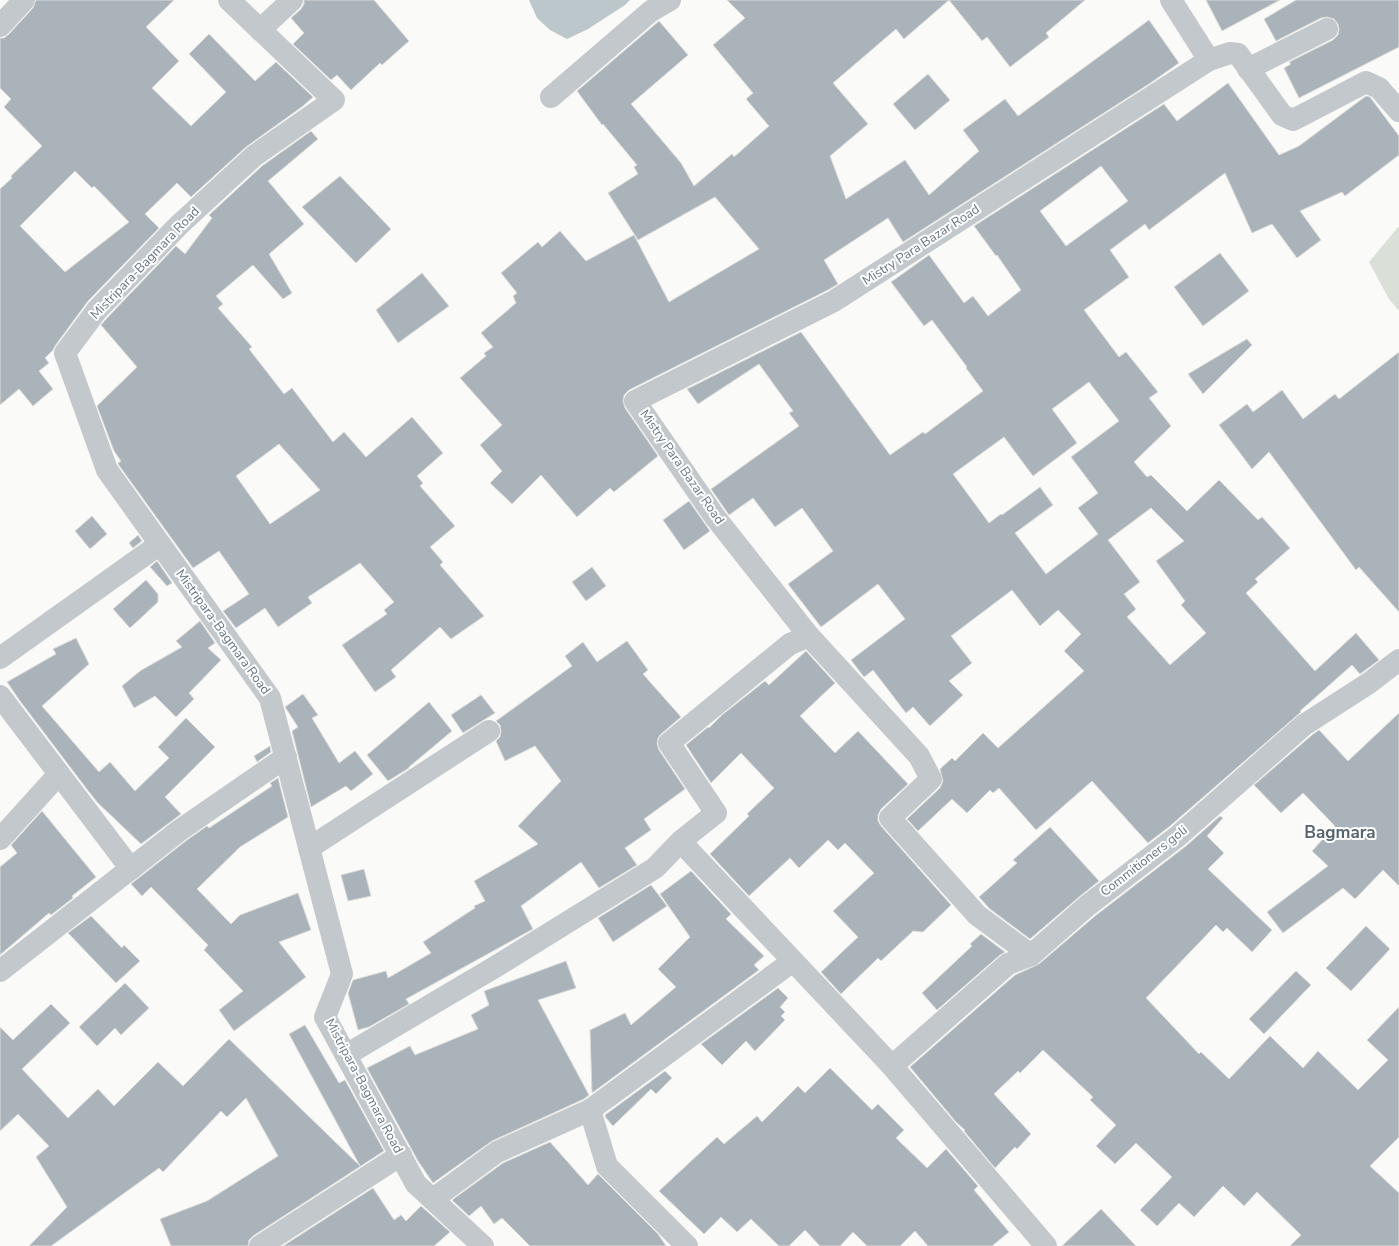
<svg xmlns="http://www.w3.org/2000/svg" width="1399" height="1246" font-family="'Nunito Sans',sans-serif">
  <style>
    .green { fill: #dadfd7 }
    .water { fill: #bbc7cb }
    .building { fill: #aab3b9; stroke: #dcdcda; fill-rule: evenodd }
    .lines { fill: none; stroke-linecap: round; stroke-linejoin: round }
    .minor { stroke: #c3c8cc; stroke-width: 22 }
    .labels { text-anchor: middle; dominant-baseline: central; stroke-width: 4; stroke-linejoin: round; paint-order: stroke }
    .street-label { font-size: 13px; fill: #657683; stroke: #fff }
    .district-label { font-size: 17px; font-weight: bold; fill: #57646e; stroke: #fff }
  </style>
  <rect width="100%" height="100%" fill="#fafaf8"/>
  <polygon class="green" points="1399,226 1399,311 1389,299 1369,262"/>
  <polygon class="water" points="529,0 630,0 625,5 588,29 567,39 550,30 537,18"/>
  <g class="building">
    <path d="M36,0H174L146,27L179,61L152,88L191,126L226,92L189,54L209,34L255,81L276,62L313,97L303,106L246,147L191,197L177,183L145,214L159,228L88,301L55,346L53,350L45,358L49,363L39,371L53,389L33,406L19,389L0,405V189L12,178L11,176L42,146L4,107L11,99L0,88V38H4L9,34L33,8ZM75,171L92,188L94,186L129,222L65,272L20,226Z"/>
    <polygon points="304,0 374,0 409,41 382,65 380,63 351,90 337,75 331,80 293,44 304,33 291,18 301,9 304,4"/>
    <polygon points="727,0 949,0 904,39 896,29 833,83 868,124 830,156 846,199 905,160 929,195 979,151 963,130 1005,99 1018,116 1149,20 1179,63 1149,84 903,242 888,218 824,260 838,284 828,290 629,390 624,395 623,401 625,408 658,456 614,492 610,488 577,517 541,475 512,504 490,483 502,471 480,445 502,425 460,378 486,356 484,353 493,347 481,333 516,303 513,296 517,293 501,273 538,242 542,247 560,231 586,261 634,235 669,302 759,249 715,197 638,240 608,193 638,174 634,167 637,165 603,124 602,125 577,91 659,21 688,55 631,104 681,163 694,186 732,154 734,157 769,126 746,99 753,93 713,45 745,18"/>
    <polygon points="949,0 1085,0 1046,33 1049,37 1010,67 987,37 982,41"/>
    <polygon points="1206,0 1280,0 1222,31"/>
    <polygon points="1296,0 1399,0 1399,47 1299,98 1284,68 1291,64 1289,62 1333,40 1338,35 1339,29 1338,24 1334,19 1327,17 1321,18 1276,41 1264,19"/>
    <polygon points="928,74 950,100 915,130 893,104"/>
    <path d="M1228,83L1279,155L1299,146L1366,96L1370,97L1399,136V155L1345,196L1342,192L1300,211L1321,240L1297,258L1272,224L1252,233L1225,173L1149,230L1145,224L1110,250L1129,277L1084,310L1119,357L1126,352L1158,392L1149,398L1171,426L1134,462L1147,477L1151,475L1187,511L1219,480L1258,520L1262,517L1290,548L1255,579L1258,582L1246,593L1315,671L1356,633L1379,660L1360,674L1352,665L1300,711L1301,712L1170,826L1148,843L1092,781L1036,830L999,788L993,793L990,790L967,813L952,799L918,831L907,819L940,788L943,781L940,769L952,758L955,761L983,733L998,748L1084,671L1064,651L1081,634L1058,610L1040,626L1012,590L951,636L972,663L949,681L963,695L930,726L913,707L906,713L873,670L864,677L851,660L905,619L878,584L821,627L788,584L833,551L802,508L775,527L753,498L729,515L711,489L799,426L789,413L793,411L759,364L698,404L687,389L801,332L890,455L923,432L925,434L983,391L966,368L967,367L932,320L924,326L891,282L929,255L964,303L973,296L988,316L1021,290L997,255L996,256L974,226L1164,104L1177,121ZM1101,166L1128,201L1066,246L1040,211ZM1089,382L1119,421L1071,457L1098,493L1078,508L1098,534L1046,574L1015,533L1053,505L1040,487L1002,515L1001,514L989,523L953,474L1004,437L1033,476L1077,443L1052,409ZM1151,508L1184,541L1156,561L1185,601L1181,605L1206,633L1170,665L1127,617L1136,609L1124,594L1140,582L1108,540Z"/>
    <path d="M311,131L318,139L268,181L304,224L269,254L292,293L283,299L253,265L216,296L223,304L218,308L252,347L249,349L284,394L292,388L333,442L344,432L366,457L412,417L443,453L417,476L423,483L420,486L455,526L430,547L443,562L440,565L484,616L451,639L440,627L391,670L396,677L375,692L342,645L387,614L384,610L394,602L360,563L308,597L312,603L278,627L265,608L236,628L223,611L249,594L219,551L193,568L118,464V463L121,461L114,451L97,406L137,367L101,325L107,318L176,246L185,254L212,218L209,215L262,166ZM279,444L320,490L270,524L236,476Z"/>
    <polygon points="340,176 391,229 356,263 302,207"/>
    <polygon points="1220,253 1249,291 1203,326 1174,287"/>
    <polygon points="422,273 449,306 398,343 376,310"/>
    <polygon points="1247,339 1252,345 1203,394 1188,374"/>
    <polygon points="1399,352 1399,612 1359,567 1356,570 1269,452 1252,469 1219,425 1247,404 1253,412 1282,390 1303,419 1335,394 1339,399"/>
    <polygon points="689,501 710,531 684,550 663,520"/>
    <polygon points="92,516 107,534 90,549 75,531"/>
    <polygon points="138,535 142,541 133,548 129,543"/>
    <polygon points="157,561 172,583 167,586 150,567"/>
    <polygon points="592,567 606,586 586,601 572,582"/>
    <polygon points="146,580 158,594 158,602 130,628 113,609"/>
    <polygon points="200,621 215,643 208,648 221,660 189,693 194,699 176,717 155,696 134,708 122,686 140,671 182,647 176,641"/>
    <polygon points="76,638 89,664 42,706 99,772 110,762 135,791 169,758 158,747 186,718 215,747 165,797 181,814 141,844 97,802 86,788 20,701 7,682 56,654 53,649"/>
    <polygon points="627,641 648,670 643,674 681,717 661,734 658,738 657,744 659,750 685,789 644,819 651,830 625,848 637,865 599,888 581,862 521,906 533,929 406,999 409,1004 369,1027 358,1030 348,993 353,980 386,971 388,978 431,953 423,942 475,908 474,906 485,901 474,881 538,844 518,826 561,781 535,746 505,761 496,741 500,737 501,731 500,725 496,721 572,666 565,656 583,642 597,662"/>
    <polygon points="806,651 835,683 800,716 835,753 858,731 908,784 881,809 878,815 878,821 881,826 951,905 923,932 913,931 881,961 878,958 841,994 821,972 858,937 833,911 874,873 845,843 838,850 828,840 799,868 790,858 749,896 710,854 749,816 747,814 774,788 741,753 711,783 686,745 708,727 709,728 722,715 765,681 769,685"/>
    <polygon points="303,694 318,715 312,718 339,763 355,751 373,774 351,791 346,786 311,807 292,731 298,727 285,707"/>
    <polygon points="481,695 495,713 463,733 451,715"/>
    <polygon points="429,702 452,731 409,767 409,768 388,781 367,755"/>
    <polygon points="1399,713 1399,886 1383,870 1355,899 1343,888 1283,933 1267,912 1328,866 1312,851 1335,826 1303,793 1281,813 1254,785 1312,735 1319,730 1348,761"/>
    <polygon points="270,746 271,752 257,762 254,756"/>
    <polygon points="278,778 288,817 240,847 197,889 231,924 240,915 298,893 311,930 279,942 306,977 234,1031 219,1010 243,991 204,950 208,945 151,887 142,896 131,884 187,840 207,826 209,828 272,786 270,783"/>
    <polygon points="42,811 96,877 72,896 73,898 51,915 49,913 0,955 0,867 17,853 11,845"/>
    <polygon points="1220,816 1223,818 1207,836 1224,853 1208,869 1272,930 1252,952 1227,928 1223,932 1216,925 1146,998 1199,1054 1201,1052 1229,1079 1270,1036 1303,1068 1318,1051 1358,1090 1388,1060 1367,1040 1399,1007 1399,1137 1370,1166 1399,1193 1399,1246 1290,1246 1301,1235 1257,1192 1244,1206 1223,1186 1194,1217 1179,1203 1157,1226 1140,1210 1172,1177 1136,1143 1115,1164 1096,1146 1116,1125 1090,1100 1093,1097 1043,1050 1020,1073 1018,1071 994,1094 1031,1134 1017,1149 1015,1147 995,1168 964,1131 965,1130 956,1122 910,1067 1015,975 1039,964 1095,916 1186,846"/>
    <polygon points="1050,827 1099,881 1079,897 1030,939 990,909 979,897 1017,863 1013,860"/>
    <polygon points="364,869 371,896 348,901 341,875"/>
    <polygon points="691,871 731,914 726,919 764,956 754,965 759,970 592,1093 590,1030 625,1013 631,1025 676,987 658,969 690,937 660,894"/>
    <polygon points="651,885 667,906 613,942 598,918"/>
    <polygon points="91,916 122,948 124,945 140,961 116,983 68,933"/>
    <polygon points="1366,926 1390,949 1351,991 1326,968"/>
    <polygon points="981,934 1005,952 1000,955 937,1010 922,993 972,946 970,944"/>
    <polygon points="566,961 576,988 538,1000 589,1095 584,1099 492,1141 433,1183 418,1161 367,1068 410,1046 415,1055 478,1029 471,1015 489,1005 484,991"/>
    <polygon points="1296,971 1311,985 1264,1034 1249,1019"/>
    <polygon points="125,983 149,1008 121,1035 115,1028 97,1046 79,1027"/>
    <polygon points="778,988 788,998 780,1007 785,1012 781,1016 785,1020 755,1051 746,1041 722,1065 701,1044"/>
    <polygon points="51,1004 70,1023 22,1069 68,1118 98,1089 114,1106 158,1062 183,1086 229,1039 360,1166 289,1034 305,1025 339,1083 345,1080 384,1151 253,1236 249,1240 248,1246 171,1246 160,1219 207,1201 278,1156 246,1098 227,1117 221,1111 163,1172 159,1168 51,1246 29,1246 67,1207 36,1157 49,1146 18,1114 0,1131 0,1027 13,1040"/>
    <polygon points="830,1068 872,1110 878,1104 904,1130 896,1138 927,1168 946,1149 978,1186 974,1190 1009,1232 992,1246 928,1246 915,1231 900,1246 867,1246 853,1232 840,1246 820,1246 805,1230 789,1246 779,1246 751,1219 737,1232 721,1217 704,1234 659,1191 717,1137 724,1144 757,1116 762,1122 798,1086 805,1093"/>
    <polygon points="665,1071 672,1078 656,1094 651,1089 613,1126 606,1118 605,1115"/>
    <polygon points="550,1142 588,1185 598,1174 658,1234 666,1246 530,1246 502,1218 494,1224 481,1206 469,1216 452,1200 503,1163"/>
    <polygon points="373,1188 394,1220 401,1215 406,1221 421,1206 450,1232 434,1246 283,1246"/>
    <polygon points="1101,1209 1136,1246 1062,1246"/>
  </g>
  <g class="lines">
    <g class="minor">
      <polyline points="229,0 334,100 254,156 178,226 97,310 65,353 107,470 270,698 342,974 325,1017 416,1184 483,1246"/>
      <polyline points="1171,0 1209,60"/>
      <polyline points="0,26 24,0"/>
      <polyline points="260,30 292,0"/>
      <polyline points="1248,69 1327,29"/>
      <polyline points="551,97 651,11 670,0"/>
      <polyline points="0,658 160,544"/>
      <polyline points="0,696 131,869"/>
      <polyline points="0,839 59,774"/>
      <polyline points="681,842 892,1066 1046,1246"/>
      <polyline points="309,848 489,731"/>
      <polyline points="1031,955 977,915 890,818 931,779 919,756 809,636 715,517 635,401 834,301 1209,60 1230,53 1238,54 1282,115 1293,120 1366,82 1379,88 1399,111"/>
      <polyline points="0,971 180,830 286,757"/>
      <polyline points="346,1055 495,967 655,868 682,840 716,813 669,743 790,644 809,636"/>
      <polyline points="892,1066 1008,964 1031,955 1087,906 1178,836 1304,725 1369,683 1399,660"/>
      <polyline points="590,1110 607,1166 687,1246"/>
      <polyline points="433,1199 497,1152 590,1110 793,961"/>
      <polyline points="260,1246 401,1155"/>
    </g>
  </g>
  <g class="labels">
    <g class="street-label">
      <text transform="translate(921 245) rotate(-33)">Mistry Para Bazar Road</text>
      <text transform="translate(145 263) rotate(-46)">Mistripara-Bagmara Road</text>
      <text transform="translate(682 467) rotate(55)">Mistry Para Bazar Road</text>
      <text transform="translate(223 632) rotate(54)">Mistripara-Bagmara Road</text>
      <text transform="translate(1144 861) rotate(-38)">Commitioners goli</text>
      <text transform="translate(364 1086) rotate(62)">Mistripara-Bagmara Road</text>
    </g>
    <g class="district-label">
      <text x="1340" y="832">Bagmara</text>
    </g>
  </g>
</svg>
